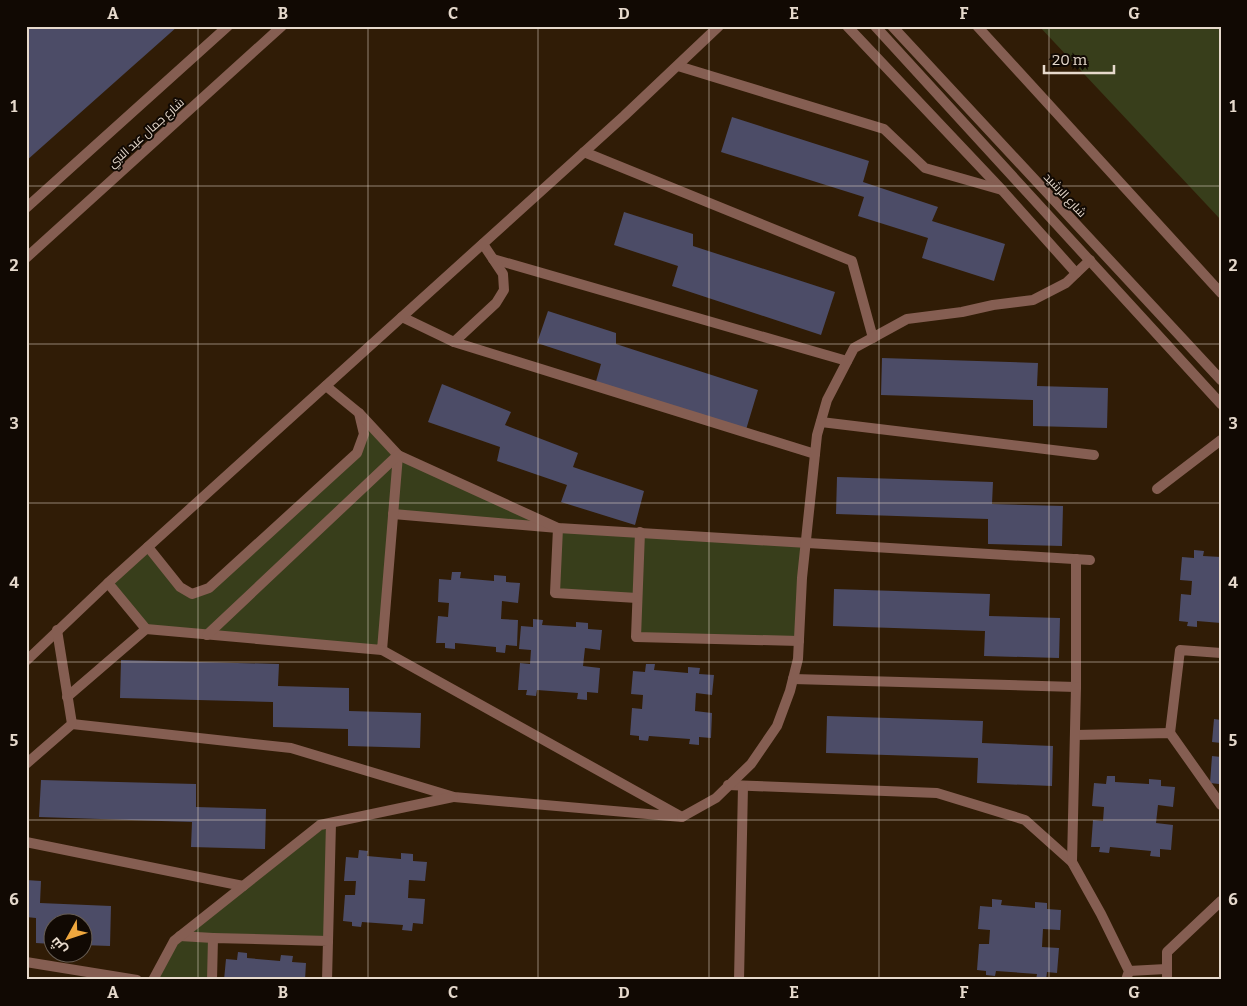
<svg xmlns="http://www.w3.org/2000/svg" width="1247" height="1006" font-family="Bitter,Cairo,serif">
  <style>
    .green { fill: #383e1b }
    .building { fill: #4c4c67 }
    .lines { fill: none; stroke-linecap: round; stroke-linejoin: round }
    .minor { stroke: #855e52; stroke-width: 10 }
    .tertiary { stroke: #855e52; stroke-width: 10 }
    .grid { fill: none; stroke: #e6d9cc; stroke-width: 1; stroke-opacity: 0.55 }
    .labels { text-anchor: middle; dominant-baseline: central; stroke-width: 4; stroke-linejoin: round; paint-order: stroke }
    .street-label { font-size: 12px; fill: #e6d9cc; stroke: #110903 }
    .neatline { fill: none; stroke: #e6d9cc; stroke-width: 2 }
    .grid-label { font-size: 16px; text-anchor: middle; font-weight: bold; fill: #e6d9cc }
  </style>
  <rect width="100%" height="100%" fill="#301c06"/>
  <g class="green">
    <polygon points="1039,26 1221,26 1221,220"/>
    <polygon points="359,413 398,455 558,528 806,542 799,641 636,637 637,597 555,593 558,528 393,515 382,650 146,629 108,583 148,547 192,594 209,588 357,453 364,434"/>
    <polygon points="331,823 328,941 208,938 212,980 155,980 180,936"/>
  </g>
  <g class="building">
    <polygon points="26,26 178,26 26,161"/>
    <polygon points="732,117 869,161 863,182 938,207 932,221 1005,244 994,281 922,258 928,238 858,216 864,197 721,152"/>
    <polygon points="624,212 693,234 693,246 835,292 821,335 672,286 678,266 614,245"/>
    <polygon points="548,311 616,333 616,344 758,390 745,433 595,385 601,364 537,343"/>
    <polygon points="882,358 1038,363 1037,386 1108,388 1107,428 1033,426 1033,400 881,395"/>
    <polygon points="442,384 511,412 505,425 578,453 573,467 644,491 635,525 561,502 567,485 497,461 500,447 428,422"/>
    <polygon points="837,477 993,482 992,504 1063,506 1062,546 988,544 988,519 836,514"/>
    <polygon points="1194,550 1204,551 1203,556 1221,557 1221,623 1197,621 1197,627 1187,626 1188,622 1179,621 1181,594 1191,595 1192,581 1180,580 1182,557 1194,558"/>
    <polygon points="452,572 461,572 460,578 494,581 494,575 506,576 506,582 520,583 518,603 502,601 501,619 518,620 517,646 506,645 505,653 496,652 496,647 455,643 455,649 445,648 445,643 436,643 438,616 448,617 449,603 438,602 439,579 451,580"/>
    <polygon points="834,589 990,594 989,616 1060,618 1059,658 984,656 985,631 833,626"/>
    <polygon points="533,619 543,620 542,625 576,627 576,622 588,623 588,629 602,630 600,650 585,648 583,666 600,668 598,693 587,692 587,700 577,699 578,693 537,690 536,696 526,695 527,690 518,690 520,663 530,664 531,650 519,649 521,626 533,627"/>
    <polygon points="121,660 279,664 278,686 349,688 349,711 421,713 420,748 348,746 348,729 273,727 273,702 120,698"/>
    <polygon points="646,664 655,664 654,670 688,673 688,667 700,668 699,674 714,675 712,695 696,693 695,711 712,713 711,738 699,737 699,745 689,744 690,739 649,736 648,741 639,740 639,736 630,735 632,708 642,709 643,695 631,694 633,671 645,672"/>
    <polygon points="827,716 983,721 982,743 1053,746 1052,786 977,783 978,758 826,753"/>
    <polygon points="1214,719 1221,720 1221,743 1212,742"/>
    <polygon points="1212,756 1221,757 1221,788 1219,788 1219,784 1210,783"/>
    <polygon points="1107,776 1115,776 1115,782 1149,784 1149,779 1161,780 1161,786 1175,787 1173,807 1158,805 1156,823 1173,825 1171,850 1160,849 1160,857 1150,856 1151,851 1110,847 1109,853 1099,852 1100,847 1091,847 1093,820 1103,821 1104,807 1092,806 1094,783 1106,784"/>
    <polygon points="41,780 196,784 196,807 266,809 265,849 191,847 192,822 39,817"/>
    <polygon points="359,850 368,851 367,856 401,859 401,853 413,854 413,861 427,862 425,881 409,880 408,898 425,899 423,924 413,923 412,931 402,930 403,925 362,922 361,927 352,926 352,922 343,921 345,895 355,895 356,881 344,881 346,857 358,858"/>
    <polygon points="26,880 41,881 40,903 111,906 110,946 82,945 82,924 52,924 52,944 36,943 36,918 26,917"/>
    <polygon points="992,899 1002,900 1001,905 1035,908 1035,902 1047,903 1047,909 1061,910 1060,930 1043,929 1042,947 1059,948 1057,973 1047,972 1046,980 1036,980 1037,974 996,971 995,976 986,975 986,971 977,970 979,944 989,944 990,930 978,929 980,906 992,907"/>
    <polygon points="238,952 247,953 247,958 280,961 281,955 293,956 292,962 306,963 305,980 224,980 226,959 237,960"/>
  </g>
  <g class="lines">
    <g class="minor">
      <polyline points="847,26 1002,190 1076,273"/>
      <polyline points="875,26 1221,404"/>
      <polyline points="678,66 884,129 925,168 1002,190"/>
      <polyline points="584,152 852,261 873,338"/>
      <polyline points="493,259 847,361"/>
      <polyline points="402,317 454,342 496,303 504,290 503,274 483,244"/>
      <polyline points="454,342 815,454"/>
      <polyline points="821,422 1094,455"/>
      <polyline points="1157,489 1221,440"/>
      <polyline points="393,514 558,528 1090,560"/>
      <polyline points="640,532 636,637 799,641"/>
      <polyline points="148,547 180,587 192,594 209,588 357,453 364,434 359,413 326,386"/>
      <polyline points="146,629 382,650 398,455 359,413"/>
      <polyline points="207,635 398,455 558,528 555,593 637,598"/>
      <polyline points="26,661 108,583 624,116 719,26"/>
      <polyline points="793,679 1076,687 1076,559"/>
      <polyline points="67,697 146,629 108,583"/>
      <polyline points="72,724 291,748 454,797 682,817 382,650"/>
      <polyline points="1170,733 1180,650 1221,653"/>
      <polyline points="1075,735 1170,733 1221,805"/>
      <polyline points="26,764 72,724 57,630"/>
      <polyline points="728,785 937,793 1025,820 1072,862 1101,914 1129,971 1126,980"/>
      <polyline points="682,817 716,798 751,764 777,726 790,691 798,659 802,578 817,435 827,400 854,348 907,319 962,312 993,305 1033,300 1066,283 1090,260"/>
      <polyline points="26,842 243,886"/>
      <polyline points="1072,862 1076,687"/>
      <polyline points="180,936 213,938"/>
      <polyline points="328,941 331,823"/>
      <polyline points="26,962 137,980"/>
      <polyline points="1129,971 1166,969"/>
      <polyline points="153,980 174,941 320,825 453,797"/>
      <polyline points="212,980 213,938 328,941 327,980"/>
      <polyline points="739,980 743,786"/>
      <polyline points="1167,980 1167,952 1221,901"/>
    </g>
    <g class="tertiary">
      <polyline points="892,26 1221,380"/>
      <polyline points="977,26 1221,293"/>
      <polyline points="26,208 228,26"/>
      <polyline points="26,258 282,26"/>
    </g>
  </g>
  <path class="grid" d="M198,26V980M368,26V980M538,26V980M709,26V980M879,26V980M1049,26V980M26,186H1221M26,344H1221M26,503H1221M26,662H1221M26,820H1221"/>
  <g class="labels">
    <g class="street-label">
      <text transform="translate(146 133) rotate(-42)">شارع جمال عبد النبي</text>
      <text transform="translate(1065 195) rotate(47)">شارع الرشيد</text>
    </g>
  </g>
  <rect width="1247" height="1006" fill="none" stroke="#110903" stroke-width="55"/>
  <g transform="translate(68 938) rotate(230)"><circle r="24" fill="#110903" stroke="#665c53"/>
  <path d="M0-4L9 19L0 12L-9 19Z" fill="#efa73e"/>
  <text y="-8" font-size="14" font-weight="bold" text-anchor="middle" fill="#e6d9cc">ش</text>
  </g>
  <path d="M1044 65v8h70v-8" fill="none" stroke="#e6d9cc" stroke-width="2.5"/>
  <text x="1052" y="65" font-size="15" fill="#e6d9cc" stroke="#110903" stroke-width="4" paint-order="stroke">20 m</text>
  <rect x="28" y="28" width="1192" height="950" class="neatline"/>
  <g class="grid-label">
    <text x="113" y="19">A</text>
    <text x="283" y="19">B</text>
    <text x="453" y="19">C</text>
    <text x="624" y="19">D</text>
    <text x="794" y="19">E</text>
    <text x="964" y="19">F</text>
    <text x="1134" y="19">G</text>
    <text x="14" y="112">1</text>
    <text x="1233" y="112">1</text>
    <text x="14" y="271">2</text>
    <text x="1233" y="271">2</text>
    <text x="14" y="429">3</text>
    <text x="1233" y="429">3</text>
    <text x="14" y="588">4</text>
    <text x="1233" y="588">4</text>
    <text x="14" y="746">5</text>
    <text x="1233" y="746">5</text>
    <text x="14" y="905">6</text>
    <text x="1233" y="905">6</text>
    <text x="113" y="998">A</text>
    <text x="283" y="998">B</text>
    <text x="453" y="998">C</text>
    <text x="624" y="998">D</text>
    <text x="794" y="998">E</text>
    <text x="964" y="998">F</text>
    <text x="1134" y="998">G</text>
  </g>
</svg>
